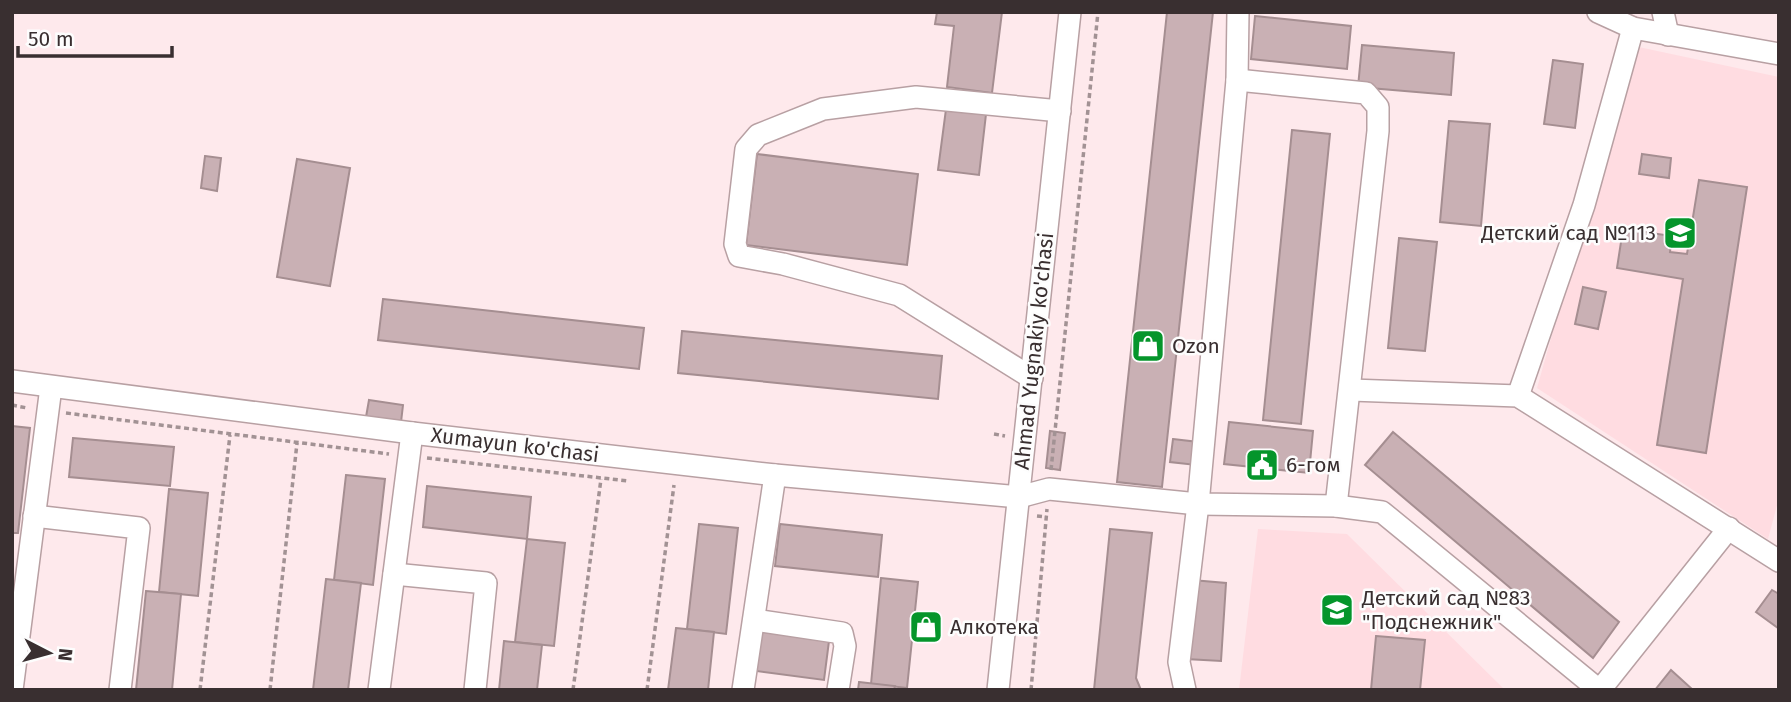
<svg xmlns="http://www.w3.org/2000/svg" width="1791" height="702" font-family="'Fira Sans',sans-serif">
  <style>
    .built { fill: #ffdce1 }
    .building { fill: #c9b0b4; stroke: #a58e91; stroke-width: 2 }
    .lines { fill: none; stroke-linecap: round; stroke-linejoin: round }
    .minor-casing { stroke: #b8a0a3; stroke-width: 24 }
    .path { stroke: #a29294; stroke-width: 3.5; stroke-dasharray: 5 3.5; stroke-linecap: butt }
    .minor { stroke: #fff; stroke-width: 21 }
    .labels { text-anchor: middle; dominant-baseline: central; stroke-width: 5; stroke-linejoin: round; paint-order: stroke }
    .poi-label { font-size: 21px; fill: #392f30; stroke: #fdfdfd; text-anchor: start }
    .street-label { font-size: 21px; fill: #392f30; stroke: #fdfdfd }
  </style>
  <rect width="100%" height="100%" fill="#fee9ec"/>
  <g class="built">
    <polygon points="1634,46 1779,77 1779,498 1768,539 1537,388"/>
    <polygon points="1258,529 1347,534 1505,690 1239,690"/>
  </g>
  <g class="building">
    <polygon points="937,12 1002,12 992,93 947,87 954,26 935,24"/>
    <polygon points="1167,12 1213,12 1162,487 1117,482"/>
    <polygon points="1255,16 1351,26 1347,69 1251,59"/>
    <polygon points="1362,45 1454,53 1451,95 1358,87"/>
    <polygon points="1553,60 1583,64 1575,128 1544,124"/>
    <polygon points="946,109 986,114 979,175 938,170"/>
    <polygon points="1449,121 1490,124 1481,226 1440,222"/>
    <polygon points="1292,130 1330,134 1301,424 1263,420"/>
    <polygon points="757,154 918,174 907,265 746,245"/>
    <polygon points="1642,154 1671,158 1669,178 1639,174"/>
    <polygon points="205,156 221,158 217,191 201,188"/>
    <polygon points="297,159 350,168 330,286 277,277"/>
    <polygon points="1699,180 1747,187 1706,453 1657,445 1683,279 1617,268 1623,229 1672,236 1670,252 1687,254"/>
    <polygon points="1399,238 1437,242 1425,351 1388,348"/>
    <polygon points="1583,287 1606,292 1598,329 1575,324"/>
    <polygon points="383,299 644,328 639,369 378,340"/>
    <polygon points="682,331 942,356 938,399 678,373"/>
    <polygon points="369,400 403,405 401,422 366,417"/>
    <polygon points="1229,422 1313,431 1309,473 1224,464"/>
    <polygon points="12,426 30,428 18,533 12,533"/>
    <polygon points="1050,431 1065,433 1060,470 1046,468"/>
    <polygon points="1393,432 1619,622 1593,658 1365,465"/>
    <polygon points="73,438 174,447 170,486 69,477"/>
    <polygon points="1173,439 1198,442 1196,465 1170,462"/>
    <polygon points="346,475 385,479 373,585 334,580"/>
    <polygon points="427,486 531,497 527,539 423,527"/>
    <polygon points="169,489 208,493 198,596 159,592"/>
    <polygon points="699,524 738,528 726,634 687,629"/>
    <polygon points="780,524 882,535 878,577 775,566"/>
    <polygon points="1110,529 1152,533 1136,678 1141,690 1094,690"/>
    <polygon points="527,539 565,543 554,646 515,642"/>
    <polygon points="881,578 918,582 907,688 871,684"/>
    <polygon points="326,579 361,583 348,690 313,690"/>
    <polygon points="1192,580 1226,583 1221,661 1186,659"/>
    <polygon points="1772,590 1779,594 1778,628 1756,612"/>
    <polygon points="146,591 181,594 172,690 136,690"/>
    <polygon points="676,628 714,632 708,690 668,690"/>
    <polygon points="762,631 829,641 824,680 756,671"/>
    <polygon points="1376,636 1425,640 1420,690 1371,690"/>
    <polygon points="504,641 542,645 537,690 499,690"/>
    <polygon points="1671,670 1693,690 1655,690"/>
    <polygon points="859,682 895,686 894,690 858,690"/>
  </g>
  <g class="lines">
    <defs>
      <g id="minor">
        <polyline points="1598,12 1633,28 1779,54"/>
        <polyline points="1663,12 1668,35"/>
        <polyline points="1237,80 1366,93 1378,107 1378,131 1336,506"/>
        <polyline points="1032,378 899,295 783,264 739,256 735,244 746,149 758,135 823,109 916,97 1060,111"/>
        <polyline points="12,381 412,433 775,475 1019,497 1049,489 1198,504 1336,506 1382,512 1599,690"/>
        <polyline points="1351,390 1518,396 1779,561"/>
        <polyline points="1518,396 1584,205 1633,28"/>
        <polyline points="34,516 139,528 120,690"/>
        <polyline points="394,574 486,583 475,690"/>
        <polyline points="754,620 842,633 845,646 838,690"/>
        <polyline points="12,690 51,387"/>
        <polyline points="379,690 412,433"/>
        <polyline points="743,690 775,475"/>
        <polyline points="998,690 1070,12"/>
        <polyline points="1185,690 1179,662 1198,504 1237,80 1238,12"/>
        <polyline points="1600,690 1729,528"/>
      </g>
    </defs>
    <use href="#minor" class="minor-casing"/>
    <g class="path">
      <polyline points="12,405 27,408"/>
      <polyline points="66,413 389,454"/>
      <polyline points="994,434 1005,436"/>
      <polyline points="427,458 628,481"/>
      <polyline points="1051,470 1098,12"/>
      <polyline points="1037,516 1046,517"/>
      <polyline points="200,690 230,435"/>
      <polyline points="270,690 297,443"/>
      <polyline points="573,690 601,479"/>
      <polyline points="647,690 674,485"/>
      <polyline points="1031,690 1047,509"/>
    </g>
    <use href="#minor" class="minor"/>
  </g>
  <defs>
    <symbol id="school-square" viewBox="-11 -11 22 22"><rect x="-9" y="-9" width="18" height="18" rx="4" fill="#05952b" stroke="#fdfdfd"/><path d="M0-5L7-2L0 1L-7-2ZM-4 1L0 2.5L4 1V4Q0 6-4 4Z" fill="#fff"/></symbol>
    <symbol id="shop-square" viewBox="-11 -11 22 22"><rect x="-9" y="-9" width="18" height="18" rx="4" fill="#05952b" stroke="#fdfdfd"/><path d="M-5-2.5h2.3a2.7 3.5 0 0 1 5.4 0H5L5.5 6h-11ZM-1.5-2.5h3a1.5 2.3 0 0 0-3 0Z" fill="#fff"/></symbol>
    <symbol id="civic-square" viewBox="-11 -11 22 22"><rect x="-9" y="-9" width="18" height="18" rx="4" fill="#05952b" stroke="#fdfdfd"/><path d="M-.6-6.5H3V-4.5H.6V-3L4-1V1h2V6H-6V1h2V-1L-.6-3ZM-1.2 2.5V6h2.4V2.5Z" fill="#fff"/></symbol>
  </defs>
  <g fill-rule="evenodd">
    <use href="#school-square" x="1661" y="214" width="38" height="38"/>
    <use href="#shop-square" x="1129" y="327" width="38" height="38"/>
    <use href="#civic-square" x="1243" y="446" width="38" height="38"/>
    <use href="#school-square" x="1318" y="591" width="38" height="38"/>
    <use href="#shop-square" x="907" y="608" width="38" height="38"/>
  </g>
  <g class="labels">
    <g class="poi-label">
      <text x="1656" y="233" text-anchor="end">Детский сад №113</text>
      <text x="1172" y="346">Ozon</text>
      <text x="1286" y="465">6-гом</text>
      <text x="1362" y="598">Детский сад №83<tspan x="1362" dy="24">"Подснежник"</tspan></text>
      <text x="950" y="627">Алкотека</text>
    </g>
    <g class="street-label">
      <text transform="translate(1034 351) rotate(-84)">Ahmad Yugnakiy ko'chasi</text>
      <text transform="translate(515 445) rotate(7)">Xumayun ko'chasi</text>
    </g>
  </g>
  <rect width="1791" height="702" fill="none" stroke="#392f30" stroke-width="28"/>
  <g transform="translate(49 653) rotate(96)" stroke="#fdfdfd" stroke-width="5" paint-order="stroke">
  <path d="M0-5L12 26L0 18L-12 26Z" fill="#392f30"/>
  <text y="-10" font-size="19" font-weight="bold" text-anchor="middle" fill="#392f30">N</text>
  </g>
  <path d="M18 46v10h154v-10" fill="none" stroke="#392f30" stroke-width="3.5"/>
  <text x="28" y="46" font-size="21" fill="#392f30" stroke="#fdfdfd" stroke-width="5" paint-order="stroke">50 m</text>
</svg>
